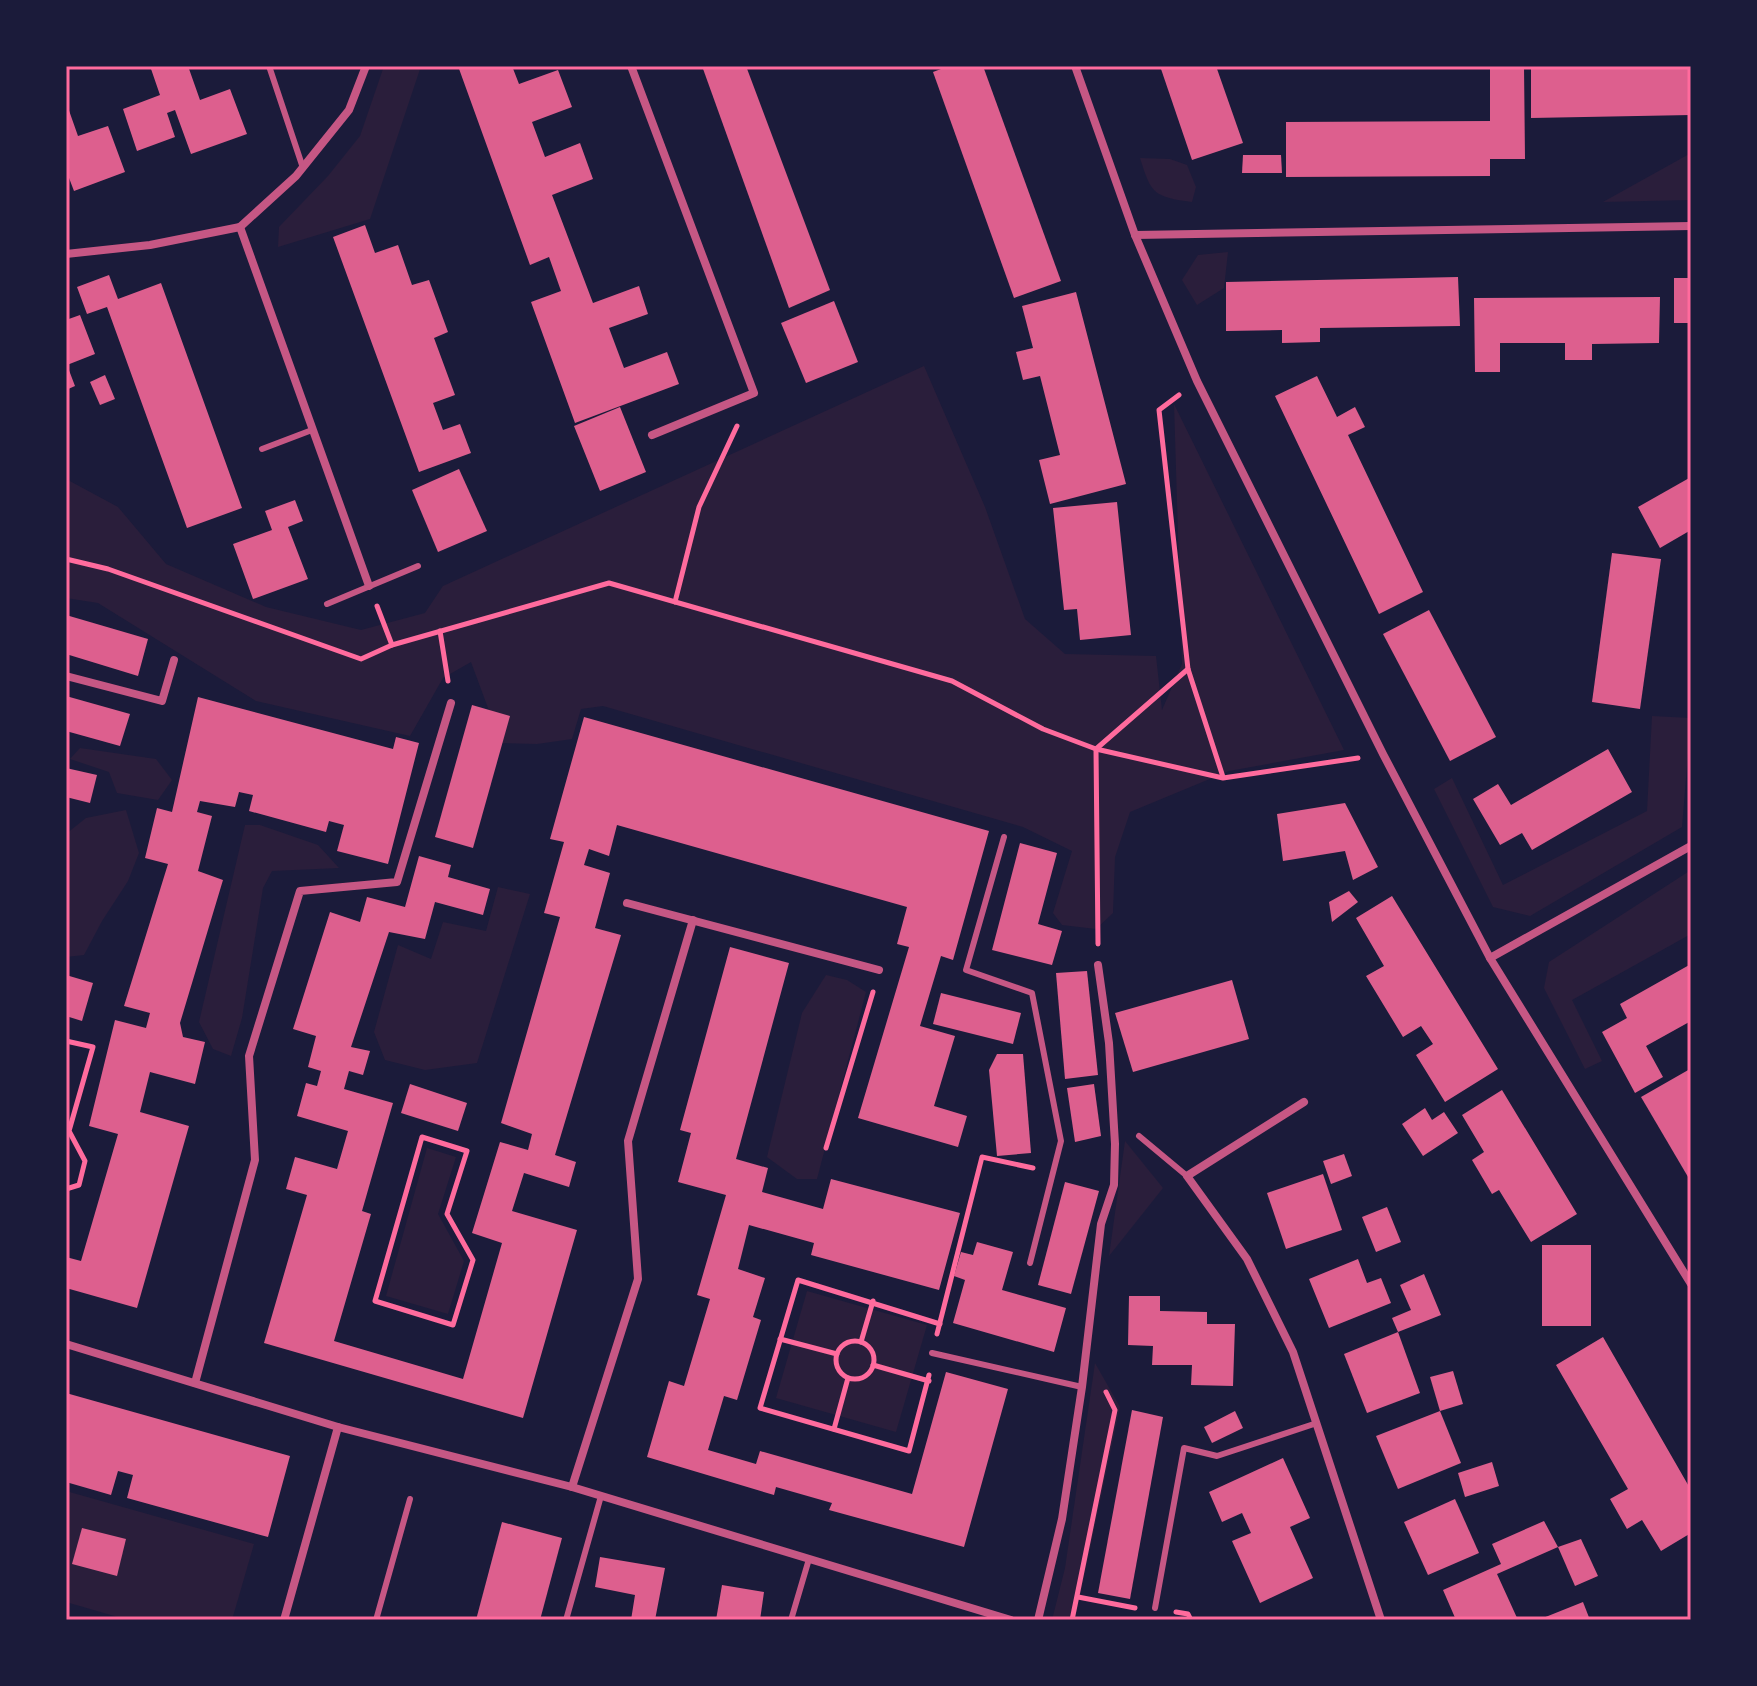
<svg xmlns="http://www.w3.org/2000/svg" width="1757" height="1686" font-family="Rubik,sans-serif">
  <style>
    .green { fill: #2a1e3b }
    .building { fill: #dd5f8e }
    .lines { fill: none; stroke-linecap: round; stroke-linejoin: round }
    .path { stroke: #ff6b9d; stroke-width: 5 }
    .service { stroke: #c65784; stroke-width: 6 }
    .minor { stroke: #c65784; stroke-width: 8 }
    .neatline { fill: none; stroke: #ff6b9d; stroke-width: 3 }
  </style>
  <rect width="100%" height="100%" fill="#1b1b3a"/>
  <g class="green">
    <polygon points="384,66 421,66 370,219 278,247 279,227 328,176 360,136"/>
    <polygon points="1691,153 1691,200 1603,202"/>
    <path d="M1140,158L1170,159L1187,165L1196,187L1192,202C1154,197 1151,194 1140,158Z"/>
    <polygon points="1228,252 1224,288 1197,305 1182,280 1198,255"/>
    <polygon points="924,366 985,507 1025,619 1065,654 1156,656 1162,710 1182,664 1174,404 1344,750 1229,771 1130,812 1115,857 1113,913 1096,929 1062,925 1053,913 1072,851 1023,827 603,706 581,709 572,739 537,744 501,743 471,662 443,678 410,736 256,701 98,603 66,598 66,479 118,507 166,564 266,607 361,630 425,613 443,586"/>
    <polygon points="1652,716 1691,718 1682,827 1530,916 1493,907 1434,789 1452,778 1503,885 1647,811"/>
    <polygon points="80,748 156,759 172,780 158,800 117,793 109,772 70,759"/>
    <polygon points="126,810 139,853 128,881 102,921 84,955 66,957 66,834 86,818"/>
    <polygon points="245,825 260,825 318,845 339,868 272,871 263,888 242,1018 231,1056 213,1049 199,1022"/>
    <polygon points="1691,870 1691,934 1572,1000 1602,1061 1585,1069 1544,988 1549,962"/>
    <polygon points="498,887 530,894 477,1063 425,1070 385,1060 374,1032 398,945 431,959 443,922 486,931"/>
    <polygon points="826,975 847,980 866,992 817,1179 797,1179 767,1157 802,1013"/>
    <polygon points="1125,1141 1163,1188 1109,1256"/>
    <polygon points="427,1148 456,1157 438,1214 464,1261 448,1314 386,1296"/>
    <polygon points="807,1291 927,1325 896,1432 776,1398"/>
    <polygon points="1095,1363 1120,1407 1075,1620 1052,1620 1065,1568"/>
    <polygon points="66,1491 254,1544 232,1620 128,1620 66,1602"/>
  </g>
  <g class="building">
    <polygon points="150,66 188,66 200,100 230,89 247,134 191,154 175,110 167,113 175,137 137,151 123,109 160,95"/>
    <polygon points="458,66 512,66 519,84 558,70 572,107 532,122 545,157 580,143 593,179 552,195 593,303 639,286 648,314 609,328 624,368 667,352 679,384 575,423 531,302 561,291 549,257 530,265"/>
    <polygon points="702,66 746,66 830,290 789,308"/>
    <polygon points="949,66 983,66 1061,281 1014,298 933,72"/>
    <polygon points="1160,66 1216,66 1243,143 1192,160"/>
    <polygon points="1490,66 1524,66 1525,159 1490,159 1490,176 1286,177 1286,122 1490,121"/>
    <polygon points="1531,66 1691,66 1691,115 1531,118"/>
    <polygon points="66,102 78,136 108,126 125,172 74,191 66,170"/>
    <polygon points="1243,155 1281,155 1282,173 1242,173"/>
    <polygon points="365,225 375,253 398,245 412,285 429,280 448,332 434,338 455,395 433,403 443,430 460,424 471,453 419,472 333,237"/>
    <polygon points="109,275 118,299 161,283 242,508 187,528 107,307 87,314 77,287"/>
    <polygon points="1458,277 1460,326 1320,328 1320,342 1282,343 1282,330 1226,331 1226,282"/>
    <rect x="1674" y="278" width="17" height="45"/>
    <polygon points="1076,292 1126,484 1050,504 1039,460 1060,455 1040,376 1023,380 1016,352 1033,348 1022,306"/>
    <polygon points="1660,297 1659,343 1592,344 1592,360 1565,360 1565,343 1500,343 1500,372 1475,372 1474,298"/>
    <polygon points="834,301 858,362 806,383 781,323"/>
    <polygon points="80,315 95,354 67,365 75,386 66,390 66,320"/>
    <polygon points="105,375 115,399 100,405 90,382"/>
    <polygon points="1317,376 1337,417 1355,407 1365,427 1348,435 1423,592 1379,614 1275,396"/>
    <polygon points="620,407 646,472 600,491 574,426"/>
    <polygon points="459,469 487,531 438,552 412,490"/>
    <polygon points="1691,477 1691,530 1660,548 1638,507"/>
    <polygon points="295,500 303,521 288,527 308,579 253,599 233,544 272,530 265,511"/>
    <polygon points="1117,502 1131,635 1080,640 1077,609 1064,610 1053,508"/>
    <polygon points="1612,553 1661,559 1640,709 1592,702"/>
    <polygon points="1429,610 1496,737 1450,761 1383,634"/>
    <polygon points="66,615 148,639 138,676 66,654"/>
    <polygon points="66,696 130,714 120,746 66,731"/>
    <polygon points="198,697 393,749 396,737 419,743 388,864 337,851 344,825 329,821 326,832 249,811 253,795 239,792 235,807 200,801 197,812 212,816 198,871 223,880 180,1023 183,1037 205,1042 195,1084 150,1072 140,1112 189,1126 137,1308 66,1288 66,1257 81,1261 118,1134 89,1126 115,1020 146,1028 150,1013 124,1006 168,864 145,858 157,808 172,812"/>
    <polygon points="472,705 510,716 473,848 435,837"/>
    <polygon points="584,717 989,831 953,960 941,956 920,1026 955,1036 934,1106 967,1116 958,1147 858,1118 909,947 897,944 907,907 617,825 609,856 589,849 584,865 610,873 595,928 621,935 555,1155 576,1162 569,1187 524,1173 512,1211 577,1230 523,1418 264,1343 307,1195 286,1189 295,1157 337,1169 348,1131 297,1116 306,1083 317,1086 321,1071 308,1067 316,1036 293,1029 330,912 360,922 367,897 405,907 419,856 451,865 448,877 490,889 483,915 435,902 425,939 389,932 351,1047 370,1051 363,1075 349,1071 344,1089 393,1103 362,1211 371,1214 334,1341 463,1379 502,1243 472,1233 500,1142 528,1150 532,1134 501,1123 560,917 544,913 564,842 550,839"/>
    <polygon points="1608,749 1632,792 1532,850 1522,833 1500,845 1473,799 1498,784 1511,805"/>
    <polygon points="66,768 97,775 90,803 66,797"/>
    <polygon points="1345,803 1378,867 1353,880 1345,851 1283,861 1277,814"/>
    <polygon points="1020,843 1057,853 1038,924 1062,931 1052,965 992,950"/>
    <polygon points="1349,891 1358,902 1332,922 1329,902"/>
    <polygon points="1392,896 1498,1069 1445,1102 1416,1055 1433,1044 1421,1026 1403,1037 1366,976 1384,966 1356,918"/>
    <polygon points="730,947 789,963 736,1159 768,1168 762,1192 823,1209 831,1179 960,1213 939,1290 811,1255 814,1243 749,1225 738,1269 765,1278 753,1317 761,1320 737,1400 724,1396 708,1450 756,1464 760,1451 912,1494 946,1372 1008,1389 964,1547 829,1510 832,1503 776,1487 774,1495 647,1457 669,1381 684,1386 710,1299 697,1295 726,1195 678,1182 691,1133 680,1130"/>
    <polygon points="1691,964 1691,1021 1646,1046 1663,1077 1635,1093 1602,1032 1627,1018 1620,1004"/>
    <polygon points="1087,971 1098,1075 1065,1079 1056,973"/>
    <polygon points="66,975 93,983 82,1021 66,1016"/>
    <polygon points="1232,980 1249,1039 1133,1072 1115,1013"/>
    <polygon points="941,993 1021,1013 1013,1044 933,1024"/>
    <polygon points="997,1054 1023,1054 1031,1153 997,1156 989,1070"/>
    <polygon points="1690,1069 1691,1071 1691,1182 1641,1097"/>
    <polygon points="410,1084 467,1103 458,1131 401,1113"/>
    <polygon points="1094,1084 1101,1136 1075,1142 1067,1088"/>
    <polygon points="1502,1090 1577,1214 1531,1242 1499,1190 1492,1194 1472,1160 1484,1152 1462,1115"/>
    <polygon points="1425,1108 1432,1120 1444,1112 1458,1133 1423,1156 1402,1124"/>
    <polygon points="1344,1154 1352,1176 1331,1184 1323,1161"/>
    <polygon points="1323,1174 1342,1230 1286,1249 1267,1193"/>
    <polygon points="1065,1182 1099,1191 1071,1294 1038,1285"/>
    <polygon points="1387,1207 1401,1242 1376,1252 1362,1217"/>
    <polygon points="977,1242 1013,1252 1002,1290 1066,1308 1054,1352 953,1323 965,1280 954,1276 961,1252 973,1255"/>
    <rect x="1542" y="1245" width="49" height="81"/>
    <polygon points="1358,1259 1367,1283 1381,1278 1391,1303 1329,1328 1309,1279"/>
    <polygon points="1424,1274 1441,1315 1398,1332 1392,1318 1411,1310 1400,1285"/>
    <polygon points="1129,1296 1160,1296 1160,1311 1207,1312 1207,1324 1235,1324 1233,1386 1191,1385 1192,1365 1152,1365 1153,1346 1128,1345"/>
    <polygon points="1398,1332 1420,1393 1367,1413 1344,1354"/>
    <polygon points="1603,1337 1691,1490 1691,1533 1661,1551 1642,1520 1627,1529 1610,1499 1628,1489 1556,1365"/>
    <polygon points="1453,1371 1463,1404 1440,1411 1430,1377"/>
    <polygon points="66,1393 290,1456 268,1537 127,1498 133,1475 118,1471 111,1495 66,1482"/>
    <polygon points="1132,1410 1163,1417 1130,1599 1098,1593"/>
    <polygon points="1235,1411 1243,1428 1212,1443 1204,1427"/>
    <polygon points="1440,1411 1461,1463 1398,1489 1376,1436"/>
    <polygon points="1283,1458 1310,1518 1290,1527 1313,1578 1260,1603 1232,1541 1251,1533 1242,1513 1222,1522 1209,1492"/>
    <polygon points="1492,1462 1499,1486 1465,1497 1458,1473"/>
    <polygon points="1455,1499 1479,1553 1428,1575 1404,1522"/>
    <polygon points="1544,1521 1558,1547 1497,1574 1518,1620 1456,1620 1443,1590 1501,1564 1492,1544"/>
    <polygon points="502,1522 562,1538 540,1620 476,1620"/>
    <polygon points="82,1528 126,1539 117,1576 72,1564"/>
    <polygon points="1581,1539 1598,1576 1575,1586 1558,1547"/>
    <polygon points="600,1557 665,1568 655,1620 631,1620 635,1595 595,1587"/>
    <polygon points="722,1585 764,1592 760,1620 716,1620"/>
    <polygon points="1583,1602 1590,1620 1538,1620"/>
  </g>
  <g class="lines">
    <g class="path">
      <polyline points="66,559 108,569 361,659 392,645 609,583 952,681 1043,729 1096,749 1223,778 1358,758"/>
      <polyline points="675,602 699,507 737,426"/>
      <polyline points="377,606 392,645"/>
      <polyline points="440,631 448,681"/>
      <polyline points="1188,669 1223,777"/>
      <polyline points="1098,944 1096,749 1188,669 1159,410 1179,395"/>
      <polyline points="66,1041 93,1047 69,1131 85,1161 79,1185 66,1189"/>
      <polygon points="422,1137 467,1151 447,1214 473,1260 453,1325 375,1301"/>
      <polyline points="826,1148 873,992"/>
      <polyline points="937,1334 982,1157 1033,1168"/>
      <polyline points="780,1339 837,1354"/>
      <circle cx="855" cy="1360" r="19"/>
      <polyline points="861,1342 873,1301"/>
      <polyline points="873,1365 929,1381"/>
      <polyline points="929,1375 909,1451 760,1408 798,1280 940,1324"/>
      <polyline points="834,1429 848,1378"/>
      <polyline points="1078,1597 1135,1608"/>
      <polyline points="1176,1612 1188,1614 1191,1620"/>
      <polyline points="1072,1620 1115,1410 1106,1392"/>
    </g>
    <g class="service">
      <polyline points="269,66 303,168"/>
      <polyline points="262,449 312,430"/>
      <polyline points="327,604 418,566"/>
      <polyline points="1004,837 966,970 1032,993 1061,1141 1030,1263"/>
      <polyline points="1139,1136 1187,1176"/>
      <polyline points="932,1353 1082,1387"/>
      <polyline points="1155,1608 1184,1448 1217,1456 1317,1423"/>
      <polyline points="376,1620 410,1499"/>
      <polyline points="566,1620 601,1496"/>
      <polyline points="791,1620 809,1559"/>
    </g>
    <g class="minor">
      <polyline points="631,66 754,393 652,435"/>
      <polyline points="1075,66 1135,235 1197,381 1383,754 1490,958 1691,1284"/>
      <polyline points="240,227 369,586"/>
      <polyline points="240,227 296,176 349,110 366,66"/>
      <polyline points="1135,235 1691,226"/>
      <polyline points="66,254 150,245 240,227"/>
      <polyline points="66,676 162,701 174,660"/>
      <polyline points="627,903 879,970"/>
      <polyline points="1490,958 1689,847"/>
      <polyline points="1304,1102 1187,1176 1247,1259 1293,1352 1381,1620"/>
      <polyline points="66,1344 338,1427 572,1487 1011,1620"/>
      <polyline points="195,1383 255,1160 249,1056 300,891 397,882 451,703"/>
      <polyline points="572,1487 638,1279 628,1141 693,920"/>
      <polyline points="284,1620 338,1427"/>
      <polyline points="1038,1620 1062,1519 1082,1387 1101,1224 1114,1185 1115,1144 1109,1043 1098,965"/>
    </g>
  </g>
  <rect width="1757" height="1686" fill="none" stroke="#1b1b3a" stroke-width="136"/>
  <rect x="68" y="68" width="1621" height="1550" class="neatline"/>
</svg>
